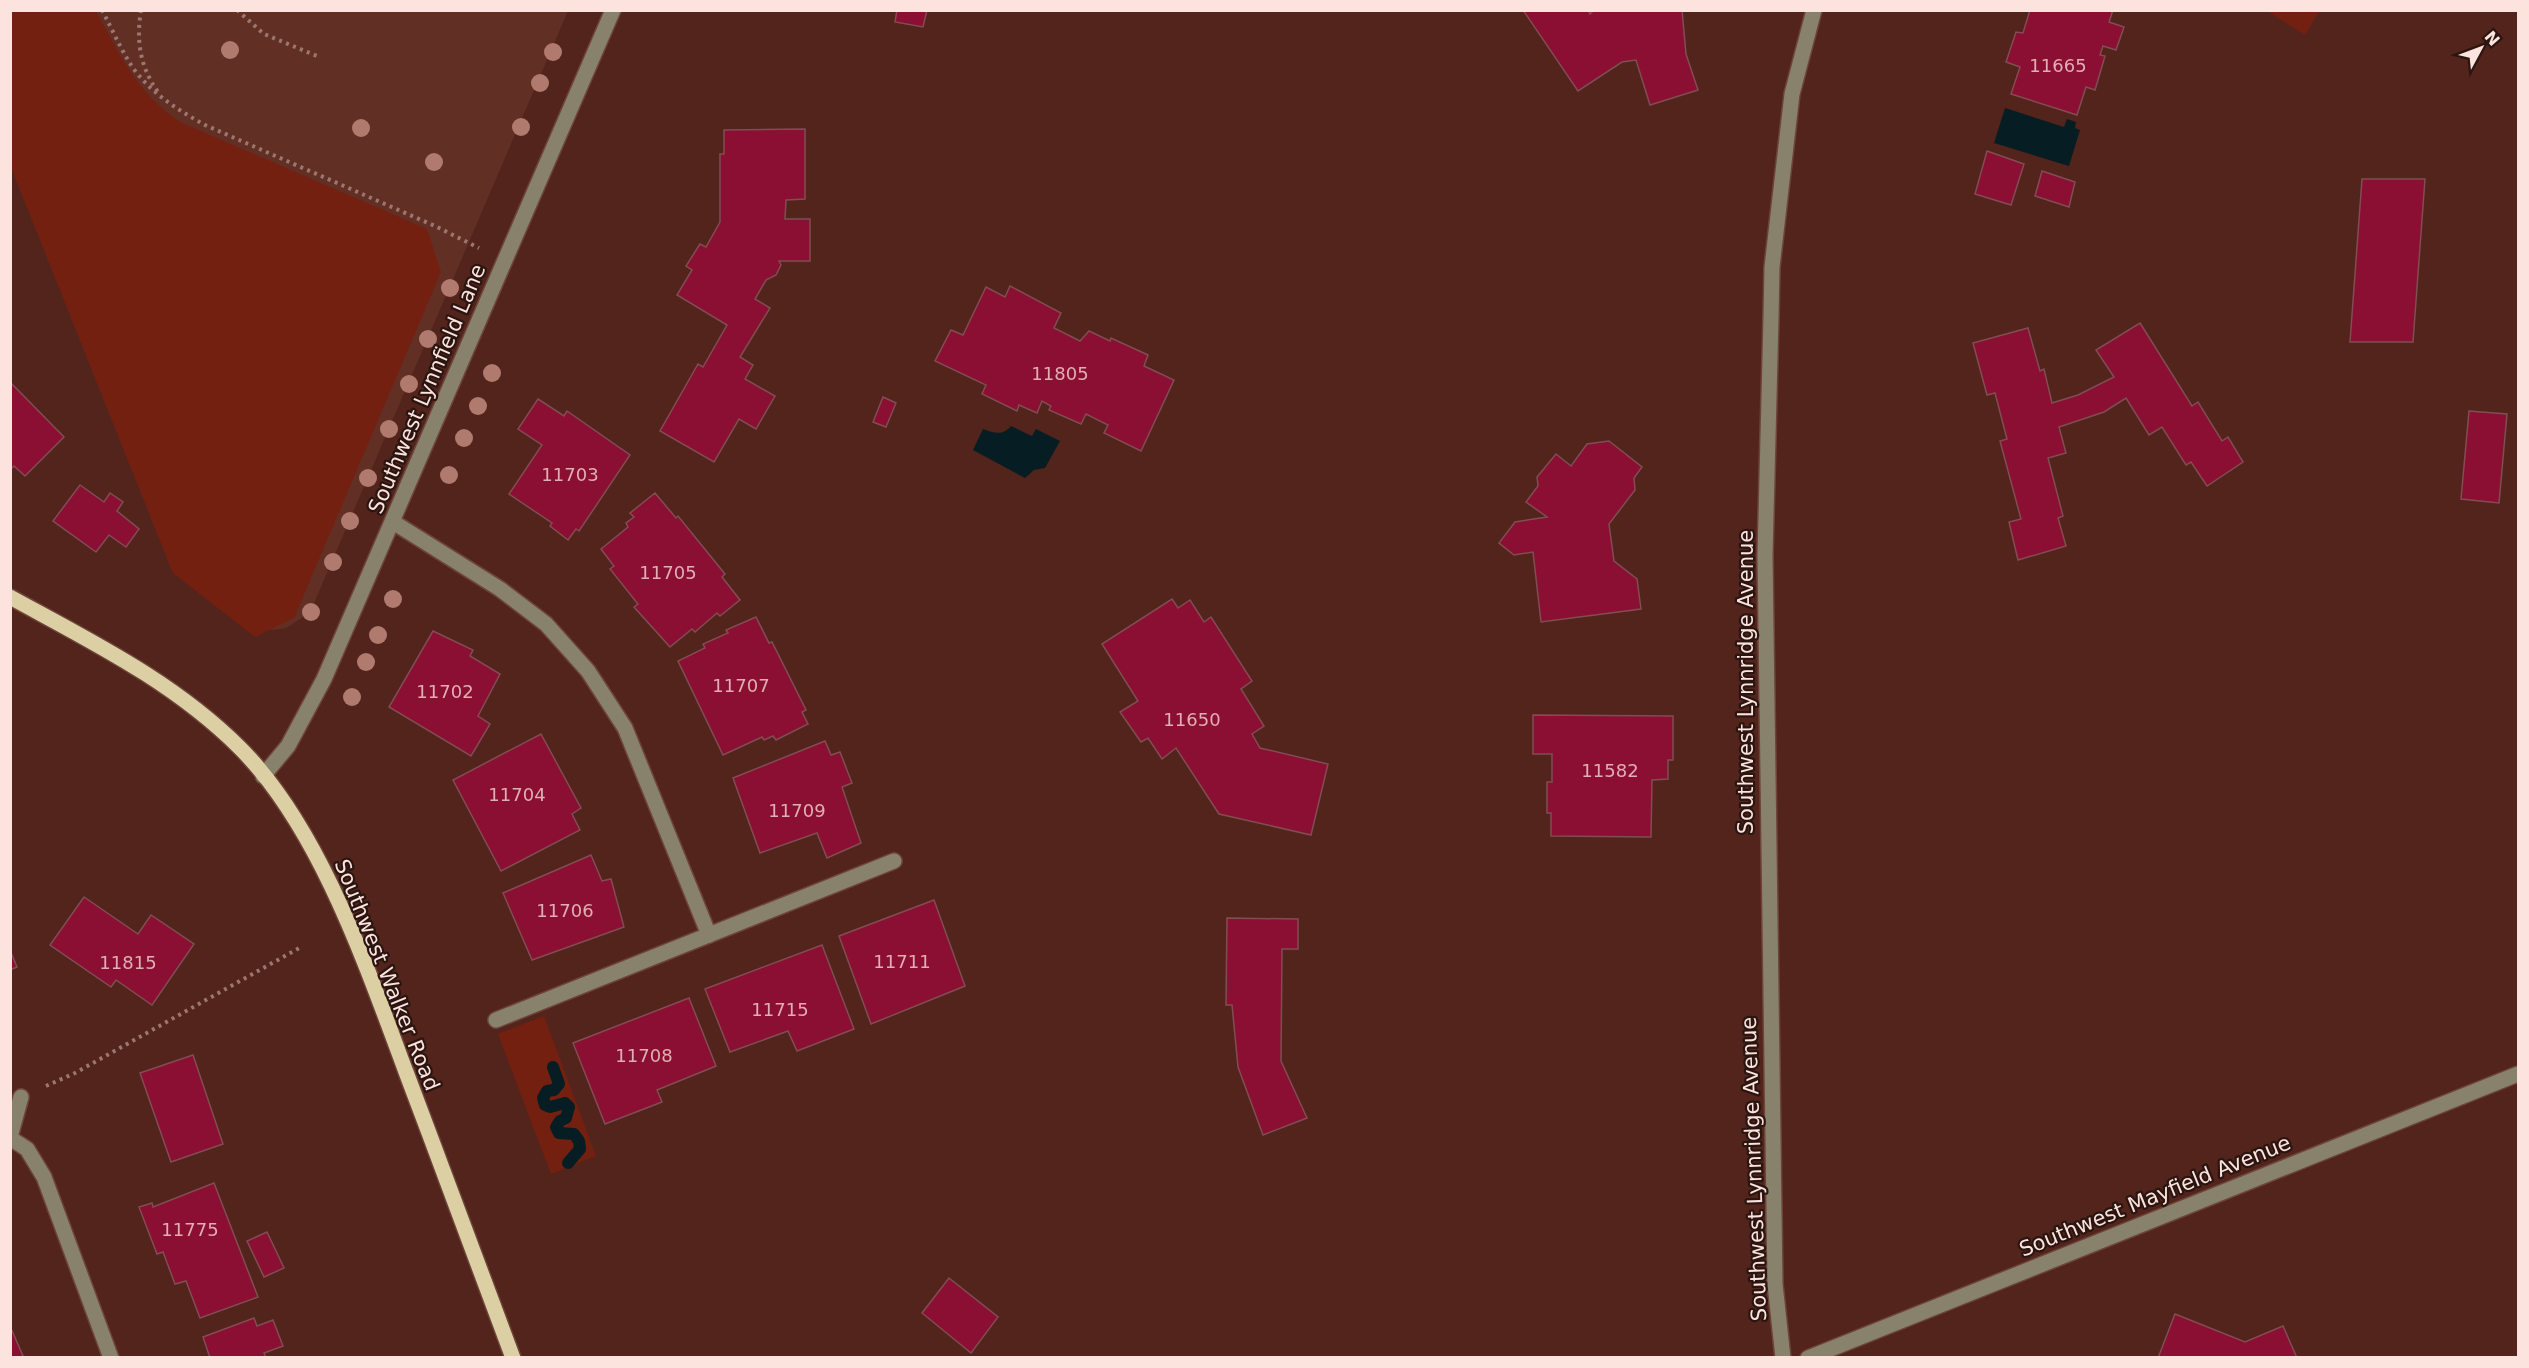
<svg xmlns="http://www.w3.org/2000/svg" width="2529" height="1368" font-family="'DejaVu Sans',sans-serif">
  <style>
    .built { fill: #622f25 }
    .green { fill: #742010 }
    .water { fill: #061e23 }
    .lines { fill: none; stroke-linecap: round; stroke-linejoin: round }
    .stream { stroke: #061e23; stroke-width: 12 }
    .building { fill: #8a0f32; stroke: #814d53; stroke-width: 1.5 }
    .minor-casing { stroke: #6d433a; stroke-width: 18 }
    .major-casing { stroke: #6d433a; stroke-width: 18 }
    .path { stroke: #9c7770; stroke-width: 4; stroke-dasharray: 3 4.5; stroke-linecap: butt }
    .minor { stroke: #88816c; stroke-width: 15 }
    .major { stroke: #dccfa3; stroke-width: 15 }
    .tree { fill: #b07a6f }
    .labels { text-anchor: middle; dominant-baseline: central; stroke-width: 4.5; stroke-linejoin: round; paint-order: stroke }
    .number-label { font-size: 18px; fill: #e0aeb3 }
    .street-label { font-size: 21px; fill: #fce3de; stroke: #2a1511 }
  </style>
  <rect width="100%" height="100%" fill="#52241b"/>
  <polygon class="built" points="11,11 568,11 314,603 308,614 286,628 273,630 251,624 173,573 11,167"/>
  <g class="green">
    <path d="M11,10L96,11C120,55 137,93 180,122L427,229L441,272L294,618L255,637L173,573L11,167Z"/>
    <polygon points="2267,11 2319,11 2305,35"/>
    <polygon points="544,1016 596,1156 551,1174 498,1034"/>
  </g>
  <g class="water">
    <polygon points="2005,108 2064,127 2067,119 2076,122 2075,128 2080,130 2069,166 1994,143"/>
    <path d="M1011,426L1032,436L1036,429L1060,441L1045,468L1034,470L1025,478L973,450L983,429C994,433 1003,436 1011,426Z"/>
  </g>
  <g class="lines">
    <polyline class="stream" points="553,1067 559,1084 554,1090 547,1091 543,1098 545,1105 550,1107 565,1103 569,1107 566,1118 560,1121 556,1127 559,1133 574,1134 579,1141 580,1149 568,1163"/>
  </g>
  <g class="building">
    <polygon points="897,10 927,10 923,27 895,22"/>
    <polygon points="1523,10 1588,10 1590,14 1594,10 1682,10 1686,54 1698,90 1650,105 1636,60 1622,62 1578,91"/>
    <polygon points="2030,10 2113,10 2109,22 2124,27 2116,50 2103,46 2100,55 2105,56 2095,90 2086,87 2077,115 2011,94 2020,67 2006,62 2016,32 2023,33"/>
    <polygon points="805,129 805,199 786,200 785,219 810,219 810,261 779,261 781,265 776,275 766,280 755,299 770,308 740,357 753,365 745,379 775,396 756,429 739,419 714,462 660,431 698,364 703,367 727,325 677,295 692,270 686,266 700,244 706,247 720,222 720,154 724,154 724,130"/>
    <polygon points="1987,151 2024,164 2011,205 1975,194"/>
    <polygon points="2042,171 2075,182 2069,207 2035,196"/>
    <polygon points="2362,179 2425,179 2413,342 2350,342"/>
    <polygon points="1010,286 1061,313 1054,328 1080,341 1089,331 1110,341 1111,338 1148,355 1144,366 1174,380 1141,451 1104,433 1108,425 1086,414 1081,424 1049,410 1051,406 1042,401 1037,413 1019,405 1017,411 982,394 986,385 935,361 951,330 963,335 986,287 1005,297"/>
    <polygon points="2140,323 2192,406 2198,402 2222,441 2228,437 2243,462 2207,486 2191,462 2186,465 2162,427 2149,435 2126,398 2104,412 2059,427 2066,453 2048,458 2063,516 2058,518 2066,546 2018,560 2009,522 2021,519 2000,441 2007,439 1995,393 1987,395 1973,343 2028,328 2040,371 2044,369 2052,403 2078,395 2114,377 2096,350"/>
    <polygon points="10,382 64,437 25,476 14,466 10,470"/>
    <polygon points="883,397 896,403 886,427 873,422"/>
    <polygon points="538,399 564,416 567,411 630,455 579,531 576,529 568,540 550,526 552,523 509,494 542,445 518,429"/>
    <polygon points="2469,411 2507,414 2499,503 2461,499"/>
    <polygon points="1609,441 1642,467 1634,478 1635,490 1609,524 1614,561 1637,579 1641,609 1541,622 1533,552 1514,555 1499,543 1515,522 1547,517 1526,502 1538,486 1537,477 1556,454 1571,466 1587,444"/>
    <polygon points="80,485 104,502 110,493 123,502 117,511 139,529 126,547 109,535 96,552 53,521"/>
    <polygon points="655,493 676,518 678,516 725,574 722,577 740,600 720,616 717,613 695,632 692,629 670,647 634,607 638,604 610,569 614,566 601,549 628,527 626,523 634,517 630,513"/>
    <polygon points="1172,599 1178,608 1190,600 1204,622 1211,617 1252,681 1241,689 1264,726 1252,734 1260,748 1328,764 1311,835 1219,814 1176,748 1162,759 1148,738 1141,742 1120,712 1138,701 1102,644"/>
    <polygon points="756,617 769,643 772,642 806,710 802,712 808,724 776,740 773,736 764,740 762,737 723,755 678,661 705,648 703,644 728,633 726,630"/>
    <polygon points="433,631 473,650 470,656 500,674 478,716 490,724 471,756 389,707"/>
    <polygon points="1533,715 1673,716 1673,760 1668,760 1668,779 1652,780 1651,837 1551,836 1551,813 1547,813 1547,782 1552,782 1552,754 1533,754"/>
    <polygon points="541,734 581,808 572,814 580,830 501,871 453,780"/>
    <polygon points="825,741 831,755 840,752 852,783 842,787 861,843 827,858 817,833 760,853 733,778"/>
    <polygon points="591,855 602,881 611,879 624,927 532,960 503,893"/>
    <polygon points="84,897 138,934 151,915 194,944 152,1005 116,980 111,987 50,945"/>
    <polygon points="934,900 965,986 871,1024 839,936"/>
    <polygon points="1227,918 1298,919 1298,949 1282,949 1281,1061 1307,1118 1263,1135 1238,1067 1232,1005 1226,1005"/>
    <polygon points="822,945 854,1029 797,1051 788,1031 730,1052 705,989"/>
    <polygon points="10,950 17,967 10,970"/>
    <polygon points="689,998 716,1066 657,1090 662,1102 605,1124 573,1043"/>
    <polygon points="193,1055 223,1144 171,1162 140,1073"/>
    <polygon points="214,1183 258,1297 200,1318 186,1281 175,1284 163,1252 157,1254 139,1207 152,1203 153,1207"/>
    <polygon points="267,1232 284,1268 264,1277 247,1241"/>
    <polygon points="949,1278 998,1317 971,1353 922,1313"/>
    <polygon points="2175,1314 2245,1342 2283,1326 2297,1358 2158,1358"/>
    <polygon points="254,1318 257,1326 273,1320 283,1346 264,1353 266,1358 210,1358 203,1337"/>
    <polygon points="10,1326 23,1356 19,1358 10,1358"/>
  </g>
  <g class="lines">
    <defs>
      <g id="minor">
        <polyline points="393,522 500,589 546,624 588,671 625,728 709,935"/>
        <polyline points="263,776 288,746 324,679 613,10"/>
        <polyline points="496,1020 894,861"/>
        <polyline points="10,1137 21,1097"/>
        <polyline points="10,1138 27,1149 44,1177 111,1358"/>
        <polyline points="1783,1358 1775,1284 1765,556 1771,318 1772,267 1792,94 1814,10"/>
        <polyline points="1808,1358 2518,1074"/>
      </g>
      <path id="major" d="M10,597C92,642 174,682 240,748C320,828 367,968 406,1072C442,1167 477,1262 513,1358"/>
    </defs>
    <use href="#minor" class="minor-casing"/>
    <use href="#major" class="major-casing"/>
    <g class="path">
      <path d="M102,10C112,29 121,50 133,68C152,94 178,110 205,125L435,226L479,248"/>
      <path d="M141,10C136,41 140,67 158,92"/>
      <polyline points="237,10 264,34 317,56"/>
      <polyline points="46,1086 75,1073 301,947"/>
    </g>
    <use href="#minor" class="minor"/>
    <use href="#major" class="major"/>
  </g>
  <g class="tree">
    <circle cx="230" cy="50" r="9"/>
    <circle cx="553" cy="52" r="9"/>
    <circle cx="540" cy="83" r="9"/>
    <circle cx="521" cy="127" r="9"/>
    <circle cx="361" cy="128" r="9"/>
    <circle cx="434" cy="162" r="9"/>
    <circle cx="450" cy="288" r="9"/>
    <circle cx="428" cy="339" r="9"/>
    <circle cx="492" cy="373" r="9"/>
    <circle cx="409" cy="384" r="9"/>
    <circle cx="478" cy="406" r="9"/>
    <circle cx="389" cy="429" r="9"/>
    <circle cx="464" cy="438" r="9"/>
    <circle cx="449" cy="475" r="9"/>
    <circle cx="368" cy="478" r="9"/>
    <circle cx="350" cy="521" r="9"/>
    <circle cx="333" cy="562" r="9"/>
    <circle cx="393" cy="599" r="9"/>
    <circle cx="311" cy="612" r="9"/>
    <circle cx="378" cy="635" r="9"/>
    <circle cx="366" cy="662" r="9"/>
    <circle cx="352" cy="697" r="9"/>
  </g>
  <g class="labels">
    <g class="number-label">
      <text x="2058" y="65">11665</text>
      <text x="1060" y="373">11805</text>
      <text x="570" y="474">11703</text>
      <text x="668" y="572">11705</text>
      <text x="741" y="685">11707</text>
      <text x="445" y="691">11702</text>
      <text x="1192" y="719">11650</text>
      <text x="1610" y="770">11582</text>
      <text x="517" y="794">11704</text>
      <text x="797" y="810">11709</text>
      <text x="565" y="910">11706</text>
      <text x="902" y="961">11711</text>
      <text x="128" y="962">11815</text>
      <text x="780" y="1009">11715</text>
      <text x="644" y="1055">11708</text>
      <text x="190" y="1229">11775</text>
    </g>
    <g class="street-label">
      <text transform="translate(427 389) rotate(-67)">Southwest Lynnfield Lane</text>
      <text transform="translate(1746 682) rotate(-90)">Southwest Lynnridge Avenue</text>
      <text transform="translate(387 975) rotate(68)">Southwest Walker Road</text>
      <text transform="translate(1754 1169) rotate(-92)">Southwest Lynnridge Avenue</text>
      <text transform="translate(2155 1196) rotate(-22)">Southwest Mayfield Avenue</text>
    </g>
  </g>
  <rect width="2529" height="1368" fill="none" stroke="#fce3de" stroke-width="24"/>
  <g transform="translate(2481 48) rotate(49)" stroke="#2a1511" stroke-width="4.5" paint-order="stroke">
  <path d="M0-4.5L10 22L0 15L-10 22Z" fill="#fce3de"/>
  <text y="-9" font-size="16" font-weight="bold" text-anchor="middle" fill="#fce3de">N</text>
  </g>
</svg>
